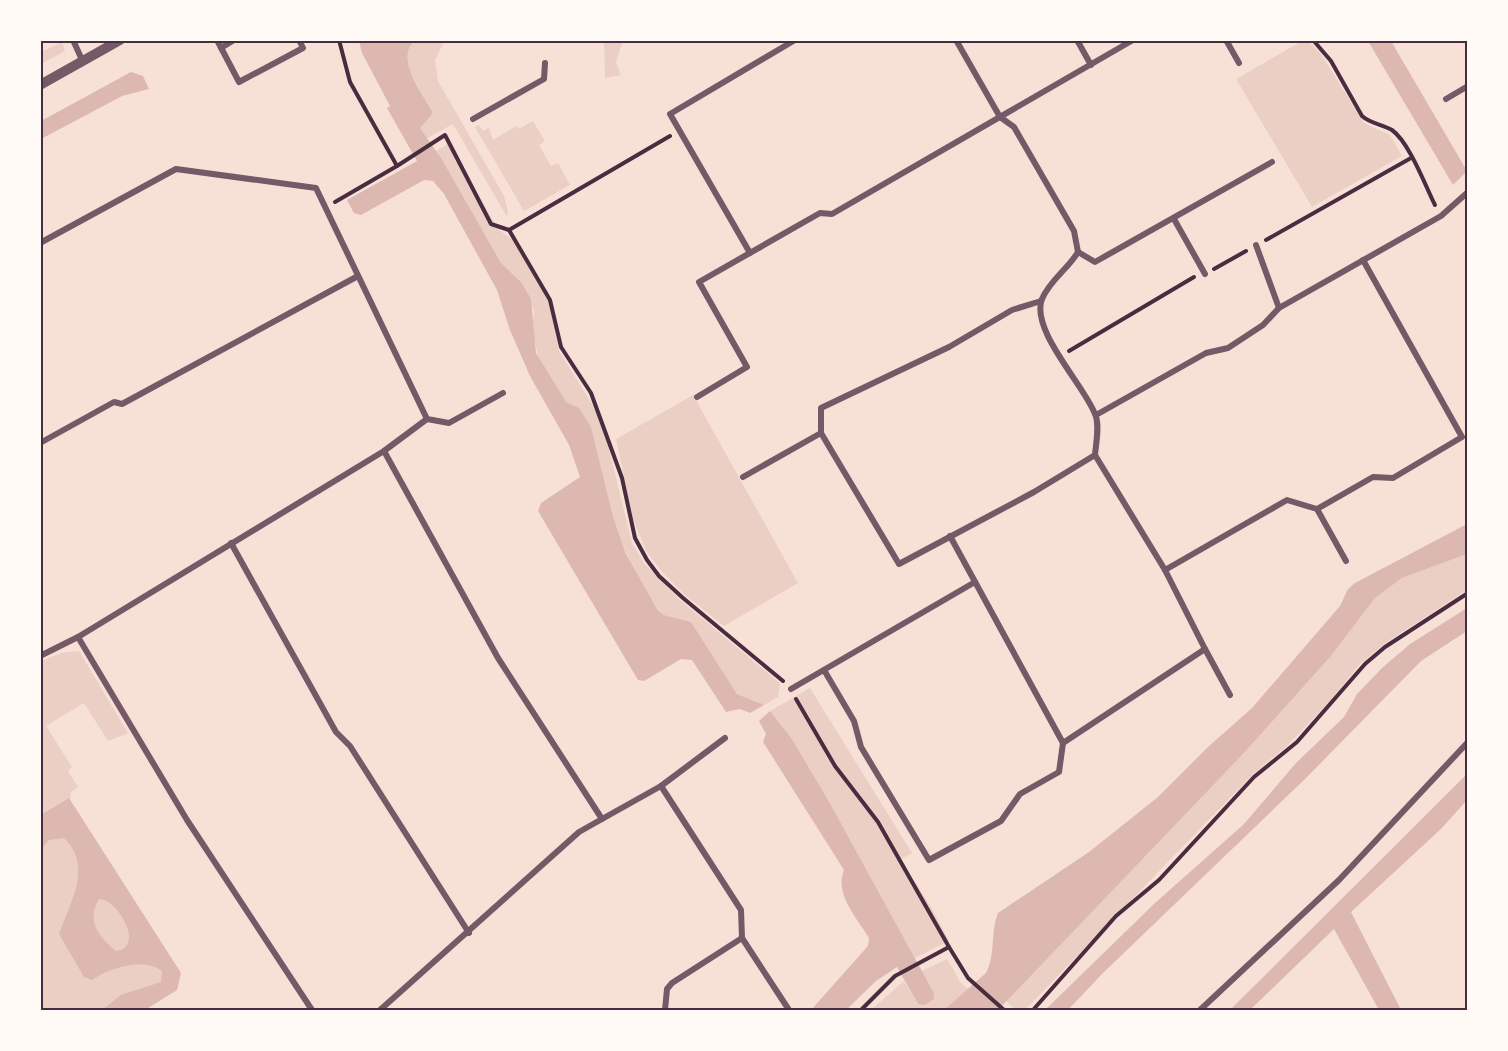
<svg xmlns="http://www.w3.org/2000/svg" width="1508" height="1051" font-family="Jost,sans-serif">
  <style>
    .green { fill: #ebcfc5 }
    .water { fill: #dcb8b0; fill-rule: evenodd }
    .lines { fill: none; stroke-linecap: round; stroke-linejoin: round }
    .path { stroke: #4a2c40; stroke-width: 4 }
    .minor { stroke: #755966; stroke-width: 6 }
    .tertiary { stroke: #755966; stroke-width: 10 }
    .neatline { fill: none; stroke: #4a2c40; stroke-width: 2 }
  </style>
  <rect width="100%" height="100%" fill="#f7e1d7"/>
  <g class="green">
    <path d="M414,41H452L443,44L435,60L438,81L504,196L508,211L507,217L453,124L426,139L419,128L433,113C422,94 395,61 414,41Z"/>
    <polygon points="604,41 623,41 616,62 621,75 605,78"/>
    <polygon points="1302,41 1308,41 1321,54 1364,123 1390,135 1402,156 1312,207 1236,79"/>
    <polygon points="62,42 65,51 41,64 41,52"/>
    <polygon points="533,121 545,141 539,145 551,166 558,163 570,185 524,211 475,127 479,125 483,131 489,128 493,140 516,126 519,129"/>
    <path d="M448,144L498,229L514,241L549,302L559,351L597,412L608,445L632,543L644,563L680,600L780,683L778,697L764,705L737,694L691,622L664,615C622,574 598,465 579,408L566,402L540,364L532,329L534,310L521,282L501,263L436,151Z"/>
    <polygon points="693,395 798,583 724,626 686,596 663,573 646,551 633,519 616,439"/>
    <polygon points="1467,554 1467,590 1387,642 1361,663 1331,700 1287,746 1253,774 1025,1010 1016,1010 1006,1001 1243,754 1331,656 1375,598 1402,578"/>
    <polygon points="79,651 128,733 108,741 84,703 46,726 72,767 68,771 78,787 71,792 70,801 180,978 140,1010 41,1010 41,661 61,653"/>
    <path d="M810,688L912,853L898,861C919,885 935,912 949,941L915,958L831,805L792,739L770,711Z"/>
    <polygon points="947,959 961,983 969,990 944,1010 871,1010 904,981 918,1004 934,993 922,971"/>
  </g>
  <g class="water">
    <path d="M359,41H414C395,61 423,94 433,113L420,128L441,158L501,263L521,282L531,299L536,353L566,402L579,408L591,427L613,517L626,554L657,609L664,615L691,622L737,694L764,705L750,713L740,709L726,712L692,660L681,659L644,681L638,680L538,511L541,503L580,477L569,445L530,376L510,330L497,290L444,194L433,181L424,180L361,215L354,213L347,200L417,161L387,108L390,106L362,53Z"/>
    <polygon points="1368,41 1391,41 1467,171 1453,185"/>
    <polygon points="131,72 143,76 149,89 122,96 41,139 41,121"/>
    <path d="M1467,524V554L1402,578L1375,598L1331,656L1243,754L998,1010H944L986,973C996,954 990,933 998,913L1089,852L1158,797L1208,747L1252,708L1340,606L1348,589L1355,583Z"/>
    <polygon points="1467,608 1467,631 1421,661 1305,779 1102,974 1068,1010 1045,1010 1155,903 1244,824 1296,763 1344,717 1357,694 1382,668 1410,644"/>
    <path d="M770,711L792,739L831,805L934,993V999L925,1005L918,1004L897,967L876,981L846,1010H811L868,946L869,938C857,918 834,894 844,870L763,742L766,734L759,721Z"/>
    <polygon points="1467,774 1467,800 1441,829 1351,912 1401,1010 1379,1010 1334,929 1250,1010 1230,1010"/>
    <path d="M69,798L181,973L177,990L145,1010H102L121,995L161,982L162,971C144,957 109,968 92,980L84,977L59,934C71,901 93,866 64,838L49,840L41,849V815ZM99,899C118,899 146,948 116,951C98,936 86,921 99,899Z"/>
  </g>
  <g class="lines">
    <g class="path">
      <polyline points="339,40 350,82 397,166 445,135 491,224 509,230 550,300 561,347 591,393 622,478 635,538 647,560 659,576 683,598 783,681"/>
      <path d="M1313,40L1331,61L1362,116C1371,124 1382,124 1392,130C1409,142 1425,185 1435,205"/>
      <polyline points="335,202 397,166"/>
      <polyline points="509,230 670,136"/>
      <polyline points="1266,240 1411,158"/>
      <polyline points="1214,269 1246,251"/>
      <polyline points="1069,351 1194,277"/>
      <polyline points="796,699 835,766 878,822 949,947"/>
      <polyline points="861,1010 895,976 949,947 968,978 1004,1010"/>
      <polyline points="1033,1010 1116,916 1159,880 1254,777 1297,742 1365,664 1385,647 1468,593"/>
    </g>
    <g class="minor">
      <polyline points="73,40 83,62"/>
      <polyline points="217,40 239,82 303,48 299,40"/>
      <path d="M956,40L1000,117L1014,127L1074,231L1078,252C1068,269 1050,280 1042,299C1030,330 1084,385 1095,414C1100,425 1096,443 1095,455"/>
      <polyline points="1077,40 1091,65"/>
      <polyline points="1226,40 1239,63"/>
      <polyline points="221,48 234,40"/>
      <polyline points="1446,99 1468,86"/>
      <polyline points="473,119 544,79 545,63"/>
      <polyline points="1174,219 1205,274"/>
      <polyline points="40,243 176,169 316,188 427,419 449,423 503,393"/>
      <polyline points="1256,245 1279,308"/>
      <polyline points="1078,252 1095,262 1272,162"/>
      <polyline points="750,253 670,114 795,40"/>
      <polyline points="697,397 747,367 699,282 820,213 832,214 1133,40"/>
      <polyline points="1096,415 1206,353 1228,348 1263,325 1279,308 1441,216 1468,192"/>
      <polyline points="821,433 899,564 1034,492 1095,455"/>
      <polyline points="40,443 114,402 122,404 358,276"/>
      <polyline points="384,451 427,419"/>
      <polyline points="743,477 821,433 821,408 949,347 1012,310 1041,301"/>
      <polyline points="1317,509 1346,561"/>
      <polyline points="950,536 1063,743"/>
      <polyline points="231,543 336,732 350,746 469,933"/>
      <polyline points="1165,570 1287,500 1317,509 1373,477 1393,478 1462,437 1363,260"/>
      <polyline points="78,637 384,451 498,658 602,819 579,832 380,1010"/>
      <polyline points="1205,649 1230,695"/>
      <polyline points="40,656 78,637 187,820 312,1010"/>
      <polyline points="824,670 854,721 861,747 929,860 1001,821 1020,794 1059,772 1063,743 1205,649 1165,570 1095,455"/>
      <polyline points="791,689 975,582"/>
      <polyline points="661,786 741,910 742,938 789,1010"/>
      <polyline points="602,819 661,786 725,738"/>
      <polyline points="665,1010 667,989 672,983 742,938"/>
      <polyline points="1200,1010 1339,880 1468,742"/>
    </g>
    <polyline class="tertiary" points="40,85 120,40"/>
  </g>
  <rect width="1508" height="1051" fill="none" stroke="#fffaf5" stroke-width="84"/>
  <rect x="42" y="42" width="1424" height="967" class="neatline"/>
</svg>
